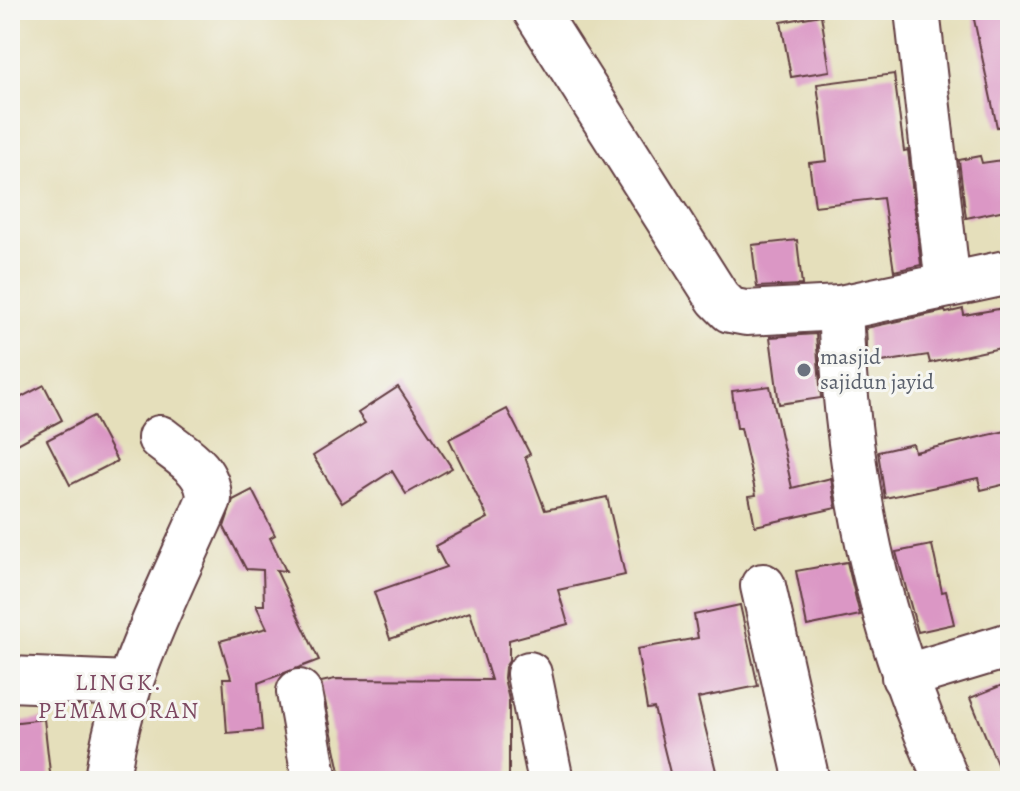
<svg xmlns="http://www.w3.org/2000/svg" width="1020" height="791" font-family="Alegreya,serif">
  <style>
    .building { fill: #db97c5 }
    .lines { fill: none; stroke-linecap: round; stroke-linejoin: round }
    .street-casing { stroke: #613c41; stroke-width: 48 }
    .street { stroke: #fff; stroke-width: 44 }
    .worship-dot { fill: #6b7280; stroke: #f6f6f2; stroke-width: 3 }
    .labels { text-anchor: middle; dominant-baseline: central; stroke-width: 6; stroke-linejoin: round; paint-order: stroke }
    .worship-label { font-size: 22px; fill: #5b616d; stroke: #f6f6f2; text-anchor: start }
    .neighbourhood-label { font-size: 24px; letter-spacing: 2px; fill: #7d4961; stroke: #f6f6f2 }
  </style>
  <rect width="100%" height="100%" fill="#f6f6f2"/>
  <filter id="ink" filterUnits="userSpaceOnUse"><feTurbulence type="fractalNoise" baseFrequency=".0125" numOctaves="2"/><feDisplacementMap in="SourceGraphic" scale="16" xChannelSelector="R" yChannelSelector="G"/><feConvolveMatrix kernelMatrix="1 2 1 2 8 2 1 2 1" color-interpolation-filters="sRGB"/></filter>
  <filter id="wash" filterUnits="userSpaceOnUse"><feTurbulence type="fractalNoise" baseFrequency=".006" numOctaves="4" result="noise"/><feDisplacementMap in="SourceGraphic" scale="32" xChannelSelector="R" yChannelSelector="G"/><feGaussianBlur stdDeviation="1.8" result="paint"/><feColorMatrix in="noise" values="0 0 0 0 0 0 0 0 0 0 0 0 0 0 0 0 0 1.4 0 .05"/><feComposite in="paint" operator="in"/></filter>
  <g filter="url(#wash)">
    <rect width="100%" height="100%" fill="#e5dfbb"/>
    <g id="blocks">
      <g class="building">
        <polygon points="972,10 1010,10 1010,125 997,127"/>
        <polygon points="821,15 830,71 791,77 781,22"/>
        <polygon points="894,74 904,151 908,150 921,265 894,271 883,198 815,206 809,163 827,161 817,84"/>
        <polygon points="980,156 982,163 1010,159 1010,209 966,218 959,160"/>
        <polygon points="797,240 802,285 757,287 752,245"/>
        <polygon points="1010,307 1010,346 930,363 928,355 868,364 866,328 945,311 946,313 963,309 964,315"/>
        <polygon points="816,334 821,398 779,404 770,337"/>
        <polygon points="44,385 62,420 10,448 10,403"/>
        <polygon points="770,386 792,488 831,478 836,508 755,526 749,496 756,495 741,428 737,428 732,391"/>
        <polygon points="398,387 452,468 406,494 392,471 342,503 313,456 365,423 358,413"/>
        <polygon points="507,409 530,454 525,457 545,510 607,497 625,575 558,590 568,624 509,640 509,661 505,667 504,678 509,700 509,781 342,781 321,682 335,679 491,680 470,612 390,639 374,592 446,567 435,546 488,518 449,439"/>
        <polygon points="93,416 117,461 70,485 47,440"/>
        <polygon points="1010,430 1010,483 981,490 978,478 885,498 878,452 913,444 915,452"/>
        <polygon points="252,490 275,535 270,538 286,571 276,570 319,660 258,683 262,730 227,733 223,678 231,678 220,641 267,628 256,605 264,605 263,570 246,569 224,527 233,500"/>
        <polygon points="932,545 942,592 946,591 954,624 918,632 896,552"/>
        <polygon points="847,562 860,615 807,626 796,571"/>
        <polygon points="740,605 758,686 698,698 717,775 691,781 672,781 654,708 647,709 637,649 698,638 694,615"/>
        <polygon points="1010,682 1010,781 1004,781 970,698"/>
        <polygon points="44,719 51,781 10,781 10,723"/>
      </g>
    </g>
  </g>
  <g filter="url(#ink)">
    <use href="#blocks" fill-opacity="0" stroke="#613c41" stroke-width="2"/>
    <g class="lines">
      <defs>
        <g id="street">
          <polyline points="535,10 718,298 730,310 746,313 840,308 1010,272"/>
          <polyline points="917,10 948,285"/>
          <path d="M840,308C847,481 876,622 947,781"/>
          <polyline points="763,586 807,781"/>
          <polyline points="529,674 551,781"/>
          <polyline points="904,677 1010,645"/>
          <polyline points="10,679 129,684"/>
          <polyline points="299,692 315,781"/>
          <path d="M107,781C119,681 170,590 209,499C209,468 182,456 160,438"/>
        </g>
      </defs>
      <use href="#street" class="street-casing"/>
      <use href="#street" class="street"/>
    </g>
  </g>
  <circle class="worship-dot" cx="804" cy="370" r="8"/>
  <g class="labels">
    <g class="worship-label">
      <text x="820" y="357">masjid<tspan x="820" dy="25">sajidun jayid</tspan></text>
    </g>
    <g class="neighbourhood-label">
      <text x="119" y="682">LINGK.<tspan x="119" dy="28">PEMAMORAN</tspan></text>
    </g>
  </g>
  <rect width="1020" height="791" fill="none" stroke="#f6f6f2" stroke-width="40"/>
</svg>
